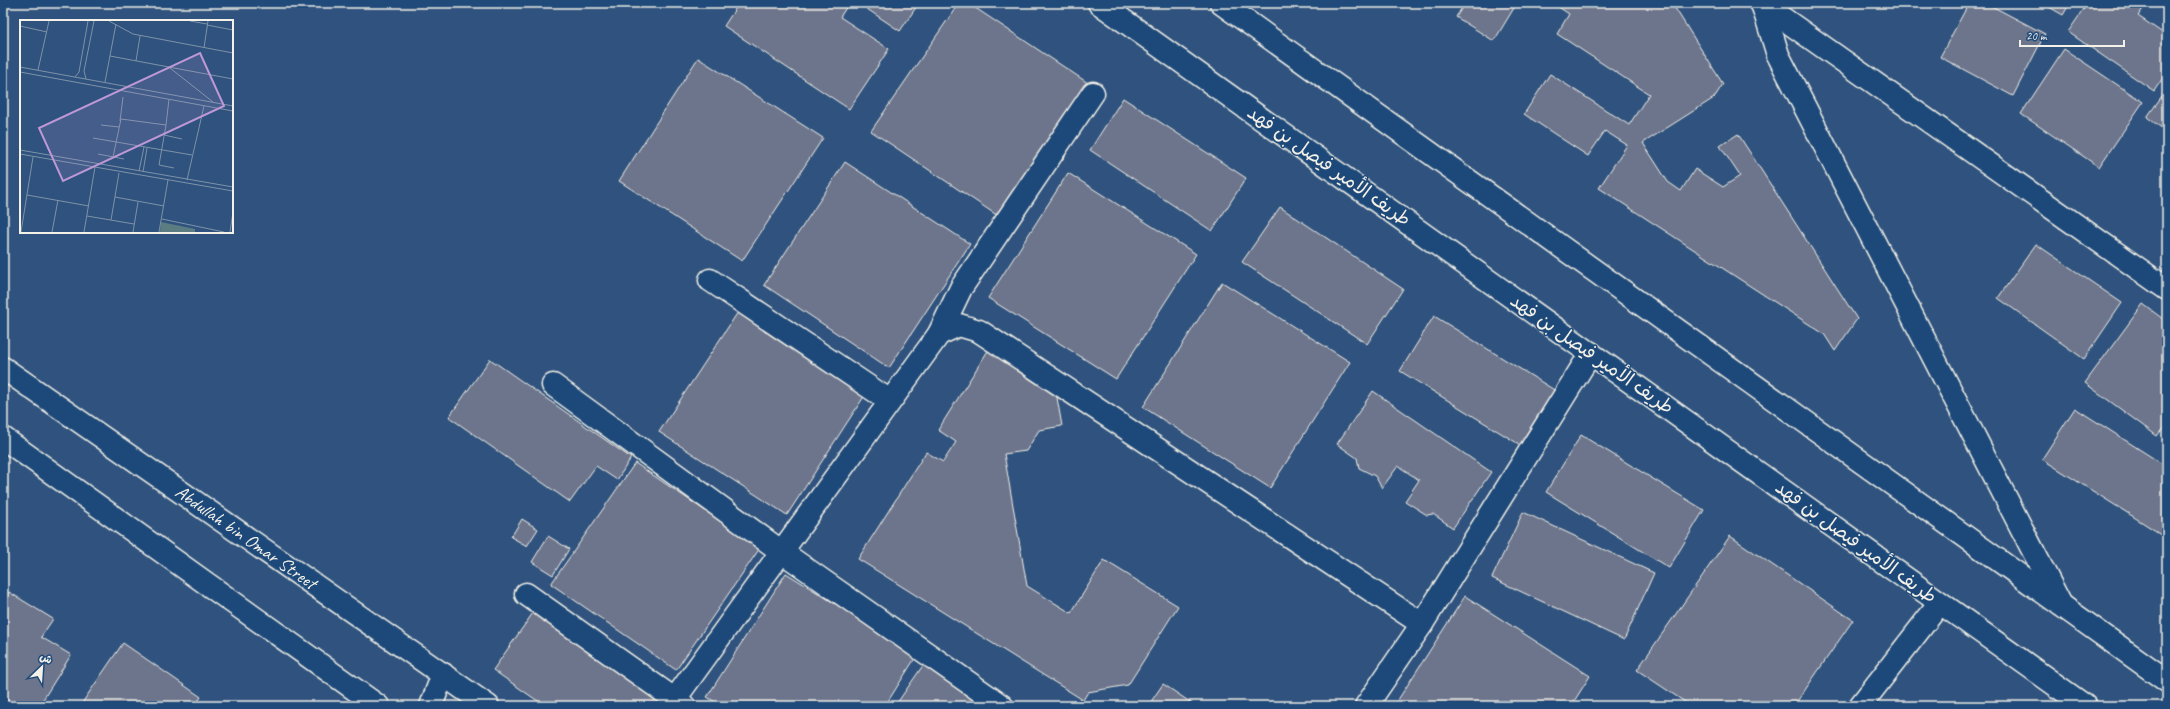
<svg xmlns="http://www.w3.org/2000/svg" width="2170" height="709" font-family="Caveat,'Playpen Sans Arabic',sans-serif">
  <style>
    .building { fill: #6d758d; stroke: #f4f1e8 }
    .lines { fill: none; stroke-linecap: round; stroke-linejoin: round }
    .minor-casing { stroke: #f4f1e8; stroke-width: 25 }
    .major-casing { stroke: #f4f1e8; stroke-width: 25 }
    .minor { stroke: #1f4a7a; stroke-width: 22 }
    .major { stroke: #1f4a7a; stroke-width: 22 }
    .labels { text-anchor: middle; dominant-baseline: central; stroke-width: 3; stroke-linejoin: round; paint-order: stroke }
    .street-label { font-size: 19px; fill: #f4f1e8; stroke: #1f4a7a }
    .inset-road { fill: none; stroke: #7e92a8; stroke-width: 1 }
    .view { fill: #be98d6; fill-opacity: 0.15; stroke: #be98d6; stroke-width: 2 }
    .inset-edge { fill: none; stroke: #f4f1e8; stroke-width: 2 }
  </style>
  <rect width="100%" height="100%" fill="#2f537e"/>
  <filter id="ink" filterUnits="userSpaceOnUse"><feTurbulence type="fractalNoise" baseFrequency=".025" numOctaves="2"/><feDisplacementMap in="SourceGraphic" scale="8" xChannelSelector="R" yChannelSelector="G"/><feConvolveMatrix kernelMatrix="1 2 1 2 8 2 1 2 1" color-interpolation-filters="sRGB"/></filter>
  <g filter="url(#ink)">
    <g class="building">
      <polygon points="739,3 849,3 840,17 889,49 849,109 724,26"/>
      <polygon points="858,3 919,3 900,31"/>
      <polygon points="959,3 968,3 1088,83 998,216 871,131"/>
      <polygon points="1465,3 1517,3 1494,41 1456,17"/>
      <polygon points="1555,3 1667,3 1675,8 1723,84 1714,98 1643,143 1668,182 1681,191 1695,169 1723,187 1740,176 1720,146 1738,134 1857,319 1835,351 1824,334 1599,188 1627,145 1605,131 1588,156 1524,114 1550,74 1629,125 1649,94 1557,34 1569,14 1554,4"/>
      <polygon points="1969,3 1986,3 2045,34 2013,96 1940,57"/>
      <polygon points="2042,3 2070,3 2063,15"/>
      <polygon points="2088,3 2147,3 2138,16 2167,36 2167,72 2154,91 2068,32"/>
      <polygon points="2064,49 2143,102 2099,167 2021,114"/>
      <polygon points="698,58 823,138 742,261 619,181"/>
      <polygon points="2167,89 2167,132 2147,117"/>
      <polygon points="1123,98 1246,178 1212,231 1090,150"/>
      <polygon points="845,162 970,244 889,368 764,285"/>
      <polygon points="1068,173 1196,254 1116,379 988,298"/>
      <polygon points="1280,207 1403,289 1367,344 1242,262"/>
      <polygon points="2036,244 2122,303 2084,359 1998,298"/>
      <polygon points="1222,282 1350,362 1270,488 1143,407"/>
      <polygon points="2143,304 2167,322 2167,423 2157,436 2085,383"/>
      <polygon points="738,312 865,395 787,515 659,432"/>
      <polygon points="1434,316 1556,391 1522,446 1400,371"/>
      <polygon points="989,349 1056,392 1062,426 1039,430 1026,451 1004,454 1027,586 1071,613 1104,560 1178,606 1128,685 1088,692 1083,700 858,559 926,452 943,462 956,442 938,430"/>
      <polygon points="490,359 631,458 617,480 596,466 570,502 449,417"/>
      <polygon points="1373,391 1491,472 1453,528 1433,514 1427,515 1405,501 1419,480 1398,466 1382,488 1375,476 1359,468 1357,458 1337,444"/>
      <polygon points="2075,408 2167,467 2167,538 2042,459"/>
      <polygon points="1581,435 1704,510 1669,568 1546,492"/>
      <polygon points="635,463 760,548 676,670 551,584"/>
      <polygon points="1523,512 1654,573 1624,640 1492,578"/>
      <polygon points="522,519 538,529 527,546 511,537"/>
      <polygon points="548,536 569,549 553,575 532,562"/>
      <polygon points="1730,536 1853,620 1794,706 1691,706 1637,670"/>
      <polygon points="786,573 917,655 885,706 722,706 707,697"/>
      <polygon points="9,592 53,619 41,637 71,655 39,706 17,706 3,697 3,602"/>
      <polygon points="1465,596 1590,676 1571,706 1394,706"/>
      <polygon points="535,610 657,696 650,706 545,706 493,670"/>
      <polygon points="123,643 201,697 195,706 80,706"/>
      <polygon points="924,664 986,706 895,706"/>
      <polygon points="1163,684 1196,706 1148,706"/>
    </g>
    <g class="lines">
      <defs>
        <g id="minor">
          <polyline points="1761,3 2167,289"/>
          <polyline points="1762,3 1778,55 2061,605"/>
          <polyline points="710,280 890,401"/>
          <polyline points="939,334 961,288 1093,93"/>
          <path id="s1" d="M3,368L488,706"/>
          <polyline points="553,385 782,552 1002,706"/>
          <polyline points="3,438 378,706"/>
          <polyline points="526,594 684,706"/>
          <polyline points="1422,624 1591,353"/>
          <polyline points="675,699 939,334 959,325 979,331 1422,624 1366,706"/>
          <polyline points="431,706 443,674"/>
          <polyline points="1860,706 1940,603"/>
        </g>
        <g id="major">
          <polyline points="1099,3 2085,706"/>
          <polyline points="1221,3 2167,681"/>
        </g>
      </defs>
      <use href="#minor" class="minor-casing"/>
      <use href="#major" class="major-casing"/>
      <use href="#minor" class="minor"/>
      <use href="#major" class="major"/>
    </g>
  </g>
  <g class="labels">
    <g class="street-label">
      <text transform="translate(1329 166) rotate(35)">طريف الأمير فيصل بن فهد</text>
      <text transform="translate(1592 354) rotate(35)">طريف الأمير فيصل بن فهد</text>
      <text stroke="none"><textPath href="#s1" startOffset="296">Abdullah bin Omar Street</textPath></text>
      <text transform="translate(1856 542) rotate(36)">طريف الأمير فيصل بن فهد</text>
    </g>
  </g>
  <g transform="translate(20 20)">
    <rect width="213" height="213" fill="#2f537e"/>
    <path d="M141,202L175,209V212H140Z" fill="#5b7c81"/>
    <path class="inset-road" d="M89,1L113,14L213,33M170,1L187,4M187,5L213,10M0,6L27,12M184,28L188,1M90,36L213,59M116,41L120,16M0,47L213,86M150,48L193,82M18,50L29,1M0,52L213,91M55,57L59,52L68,1M66,59L64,51L74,1M85,62L96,4M100,101L103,77M81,105L99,107M146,105L149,79M144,115L162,119M73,118L172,135M0,130L213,167M0,134L213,171M78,134L104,139M93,137L101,99L146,105L139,145L154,148M119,151L124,127M123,152L127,128M167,160L184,86M7,175L69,186M95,177L144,186M67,196L114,204M142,199L204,212M91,200L99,153M1,212L13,137M32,212L38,180M64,212L75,147M113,212L118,182M139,212L148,160M210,212L213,192"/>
    <path class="view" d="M180,33L204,86L43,161L19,108Z"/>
    <rect width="213" height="213" class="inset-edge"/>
  </g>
  <rect width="2170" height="709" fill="none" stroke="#1f4a7a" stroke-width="16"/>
  <rect x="8" y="8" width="2154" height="693" fill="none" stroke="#f4f1e8" stroke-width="1.5" filter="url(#ink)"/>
  <g transform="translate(42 667) rotate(25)" stroke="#1f4a7a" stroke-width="3" paint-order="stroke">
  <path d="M0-3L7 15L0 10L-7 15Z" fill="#f4f1e8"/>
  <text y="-6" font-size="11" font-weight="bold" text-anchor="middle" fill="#f4f1e8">ش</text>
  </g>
  <path d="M2020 40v6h104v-6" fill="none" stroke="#f4f1e8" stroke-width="2"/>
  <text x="2026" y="40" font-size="12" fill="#f4f1e8" stroke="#1f4a7a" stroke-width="3" paint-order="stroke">20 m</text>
</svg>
